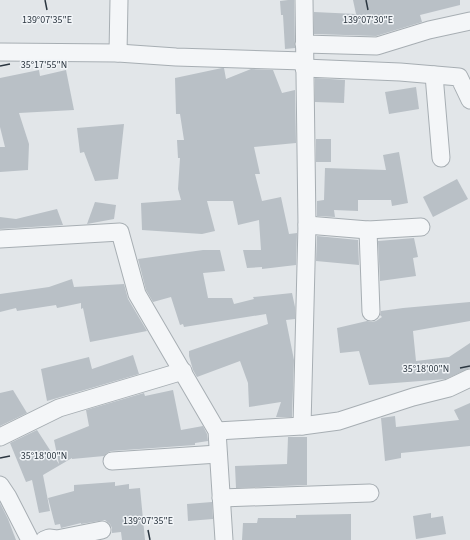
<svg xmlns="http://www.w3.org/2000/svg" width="470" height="540" font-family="'Source Sans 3',sans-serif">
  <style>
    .building { fill: #b9c0c6 }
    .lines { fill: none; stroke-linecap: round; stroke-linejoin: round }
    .minor-casing { stroke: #a7aeb3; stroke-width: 19 }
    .minor { stroke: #f4f6f8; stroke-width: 17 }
    .ticks { fill: none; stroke: #2b3640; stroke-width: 1.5 }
    .ticks-label { font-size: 10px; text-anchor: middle; fill: #2b3640; stroke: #f1f4f7; stroke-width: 3; stroke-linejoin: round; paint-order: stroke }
  </style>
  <rect width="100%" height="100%" fill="#e2e6e9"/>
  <g class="building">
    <polygon points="288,0 294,0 295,48 285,49 283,15 281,15 280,1"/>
    <polygon points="353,0 460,0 460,5 420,15 422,22 376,36 314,34 314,12 356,14"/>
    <polygon points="222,68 224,68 226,79 251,69 273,70 282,93 295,90 296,143 254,147 260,174 255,174 262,201 281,197 289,234 297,233 296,265 262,269 262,267 247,268 243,250 261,250 259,220 238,225 233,201 207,201 215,231 202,234 142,230 141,203 181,200 178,189 180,158 178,158 177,140 184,140 180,114 176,114 175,78"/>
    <polygon points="39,70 40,76 66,70 74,110 19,113 29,144 28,170 0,172 0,147 5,147 0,127 0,78"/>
    <polygon points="315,78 345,80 344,103 315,102"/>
    <polygon points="416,87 419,109 389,114 385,92"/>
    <polygon points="124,124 118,179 95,181 84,152 80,153 77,128"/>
    <rect x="316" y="139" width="15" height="23"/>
    <polygon points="399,152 408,203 392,206 391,200 358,200 358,211 334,210 335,217 317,216 317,201 324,200 325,168 386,170 383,155"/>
    <polygon points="457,179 468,199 433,217 423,197"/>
    <polygon points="95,202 116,205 114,219 87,224"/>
    <polygon points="57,209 63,225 0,229 0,217 16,219"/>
    <polygon points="317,236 358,240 359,265 316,261"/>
    <polygon points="414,238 418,257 413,258 416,276 380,281 378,241"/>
    <polygon points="203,250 220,250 225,271 203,273 208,298 232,298 234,304 254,299 253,297 292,293 295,307 295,319 286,320 294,360 292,417 276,417 281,402 249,407 248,383 240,361 197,377 193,370 189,356 189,351 268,324 266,314 184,327 183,324 180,325 171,297 153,302 146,290 138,259"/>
    <polygon points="72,279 74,287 124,284 128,299 147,331 90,342 83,308 81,309 81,303 57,308 56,305 17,311 16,308 0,312 0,294 49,287"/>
    <polygon points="470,302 470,321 413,331 416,361 449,357 470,343 470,368 446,379 369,385 359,351 340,353 337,328 367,321 372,322 376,321 382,317 380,315 381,311 403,308"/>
    <polygon points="133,355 139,374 47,401 41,369 89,357 92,369"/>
    <polygon points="13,390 27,413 0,426 0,393"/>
    <polygon points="173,390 181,430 203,426 207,434 208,441 195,443 195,445 111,451 107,453 104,456 72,459 72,458 43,475 50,511 39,513 32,480 26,482 10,443 37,430 59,464 54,440 89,426 86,410 144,393 145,396"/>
    <polygon points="470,403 470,446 401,453 401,458 385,461 381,418 395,416 396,427 459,420 454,410"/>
    <polygon points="288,437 307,437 307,485 236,488 235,466 287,464"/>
    <polygon points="115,482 115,486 129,484 129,489 140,488 145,540 122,540 121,532 112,533 112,528 110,524 105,520 81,524 81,523 61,528 60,524 55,525 48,498 74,491 74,485"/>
    <polygon points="212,502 213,519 188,521 187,504"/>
    <polygon points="0,503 8,519 16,540 0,540"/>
    <polygon points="431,513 431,518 443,516 446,534 416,539 413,516"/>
    <polygon points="351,514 351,540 242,540 243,523 257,523 258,518 296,518 296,515"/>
  </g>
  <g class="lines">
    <defs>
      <g id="minor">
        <polyline points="304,44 377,46 429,30 470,21"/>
        <polyline points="0,52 118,53 176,57 304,61"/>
        <polyline points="118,53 119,0"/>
        <polyline points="304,68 400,72 459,77 470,100"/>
        <polyline points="434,75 441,158"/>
        <polyline points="307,225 368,230 421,227"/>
        <polyline points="368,230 371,312"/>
        <polyline points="0,239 120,232 137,294 217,431 224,540"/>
        <polyline points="302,426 307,225 304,0"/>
        <polyline points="217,431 302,426 339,421 413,397 449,388 470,378"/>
        <polyline points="0,437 59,408 183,371"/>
        <polyline points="112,461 218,454"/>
        <polyline points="0,485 8,497 30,540"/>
        <polyline points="221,498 370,493"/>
        <polyline points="44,540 49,538 57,539 102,530"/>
      </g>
    </defs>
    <use href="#minor" class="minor-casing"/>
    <use href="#minor" class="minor"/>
  </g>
  <path class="ticks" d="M45,0L47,10M366,0L368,10M0,66L10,64M460,368L470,366M0,458L10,456M148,530L150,540"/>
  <g class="ticks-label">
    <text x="47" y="23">139°07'35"E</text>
    <text x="368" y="23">139°07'30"E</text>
    <text x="44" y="68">35°17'55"N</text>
    <text x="426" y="372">35°18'00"N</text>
    <text x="44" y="459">35°18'00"N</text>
    <text x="148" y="524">139°07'35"E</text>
  </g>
</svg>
